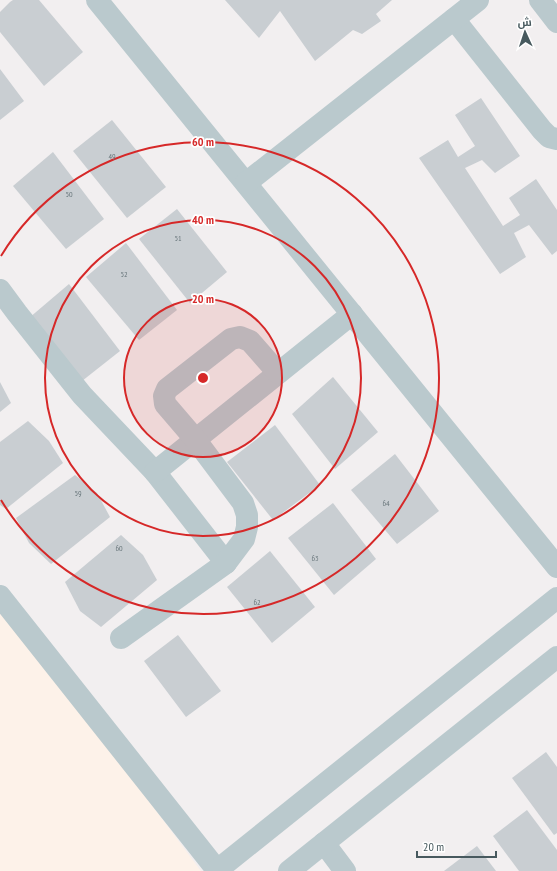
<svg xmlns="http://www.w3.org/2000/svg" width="557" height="871" font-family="'PT Sans Narrow',Cairo,sans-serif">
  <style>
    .commercial { fill: #fdf2e9 }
    .building { fill: #c9ced2 }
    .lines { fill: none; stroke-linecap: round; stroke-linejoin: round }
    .minor { stroke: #bac9cd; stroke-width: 22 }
    .ring { fill: none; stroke: #d62828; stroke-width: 2 }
    .labels { text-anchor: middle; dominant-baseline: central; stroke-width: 3.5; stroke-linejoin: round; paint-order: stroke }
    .number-label { font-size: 8px; fill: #68767b }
    .centre { fill: #d62828; stroke: #fff; stroke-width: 2 }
    .ring-label { font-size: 12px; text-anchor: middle; font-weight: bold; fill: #d62828; stroke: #fff; stroke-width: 3.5; stroke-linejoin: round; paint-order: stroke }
  </style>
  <rect width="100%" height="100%" fill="#f2eff0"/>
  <polygon class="commercial" points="0,601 201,871 0,871"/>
  <g class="building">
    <polygon points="13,0 39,0 83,52 44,86 0,32 0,12 10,2"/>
    <polygon points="225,0 392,0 376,14 381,21 362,34 353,30 315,61 280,11 259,38"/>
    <polygon points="0,69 24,101 0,120"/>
    <polygon points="481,98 520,156 495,173 482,160 465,168 503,226 520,215 509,198 536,179 557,210 557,251 552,255 529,225 514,233 526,257 500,274 419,158 448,140 458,157 475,146 455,115"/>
    <polygon points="112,120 166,187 127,218 73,151"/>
    <polygon points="53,152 104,219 66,249 13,186"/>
    <polygon points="177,209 227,272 190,303 139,239"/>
    <polygon points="126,243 177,310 139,340 86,277"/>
    <polygon points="69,284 120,351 82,381 29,318"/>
    <polygon points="333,377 378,432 335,469 292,414"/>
    <polygon points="0,382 11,403 0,412"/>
    <polygon points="28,421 49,441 63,463 6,509 0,505 0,442"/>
    <polygon points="275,425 320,485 273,520 227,462"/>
    <polygon points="395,454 439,511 397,544 351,490"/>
    <polygon points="75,475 97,493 110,517 51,564 29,543 16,518"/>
    <polygon points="333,503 376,559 334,595 288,538"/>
    <polygon points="121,535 143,555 157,580 101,627 80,611 65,582"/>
    <polygon points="270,551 315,607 272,643 227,587"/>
    <polygon points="178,635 221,691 186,717 144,661"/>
    <polygon points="546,752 557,767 557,833 554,835 512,778"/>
    <polygon points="527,810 557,850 557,871 519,871 493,836"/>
    <polygon points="477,846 496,871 444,871"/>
  </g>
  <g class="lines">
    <g class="minor">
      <polyline points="97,0 557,567"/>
      <polyline points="540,0 557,22"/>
      <polyline points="454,19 542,130 549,137 557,139"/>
      <polyline points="246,183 478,0"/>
      <polyline points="0,290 17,313 82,395 155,472 226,563"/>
      <polyline points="155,472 352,314"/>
      <polyline points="0,596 217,870"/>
      <polyline points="121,638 226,563 244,539 247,527 247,515 243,503 195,439 165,404 164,396 167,389 231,339 240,337 250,341 278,373"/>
      <polyline points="324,843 345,871"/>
      <polyline points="216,871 557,598"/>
      <polyline points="289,871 557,657"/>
    </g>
  </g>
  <circle cx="203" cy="378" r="79" fill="#d62828" fill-opacity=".12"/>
  <g class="ring">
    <circle cx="203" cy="378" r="79"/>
    <circle cx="203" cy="378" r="158"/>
    <path d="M1 256A236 236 0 1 1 1 500"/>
  </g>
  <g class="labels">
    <g class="number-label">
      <text x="112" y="156">49</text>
      <text x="69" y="194">50</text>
      <text x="178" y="238">51</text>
      <text x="124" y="274">52</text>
      <text x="78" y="493">59</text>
      <text x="386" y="503">64</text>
      <text x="119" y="548">60</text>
      <text x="315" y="558">63</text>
      <text x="257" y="602">62</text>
    </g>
  </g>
  <circle cx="203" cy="378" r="6" class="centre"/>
  <g class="ring-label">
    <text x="203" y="146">60 m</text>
    <text x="203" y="224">40 m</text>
    <text x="203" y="303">20 m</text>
  </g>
  <g transform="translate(525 32) rotate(357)" stroke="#ffffff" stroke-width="3" paint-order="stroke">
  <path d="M0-3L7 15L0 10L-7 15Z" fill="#47595e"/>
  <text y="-6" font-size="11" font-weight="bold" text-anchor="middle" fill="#47595e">ش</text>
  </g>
  <path d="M417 851v6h79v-6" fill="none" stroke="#47595e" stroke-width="2"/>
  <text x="423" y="851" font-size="12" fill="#47595e" stroke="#ffffff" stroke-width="3" paint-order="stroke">20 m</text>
</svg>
